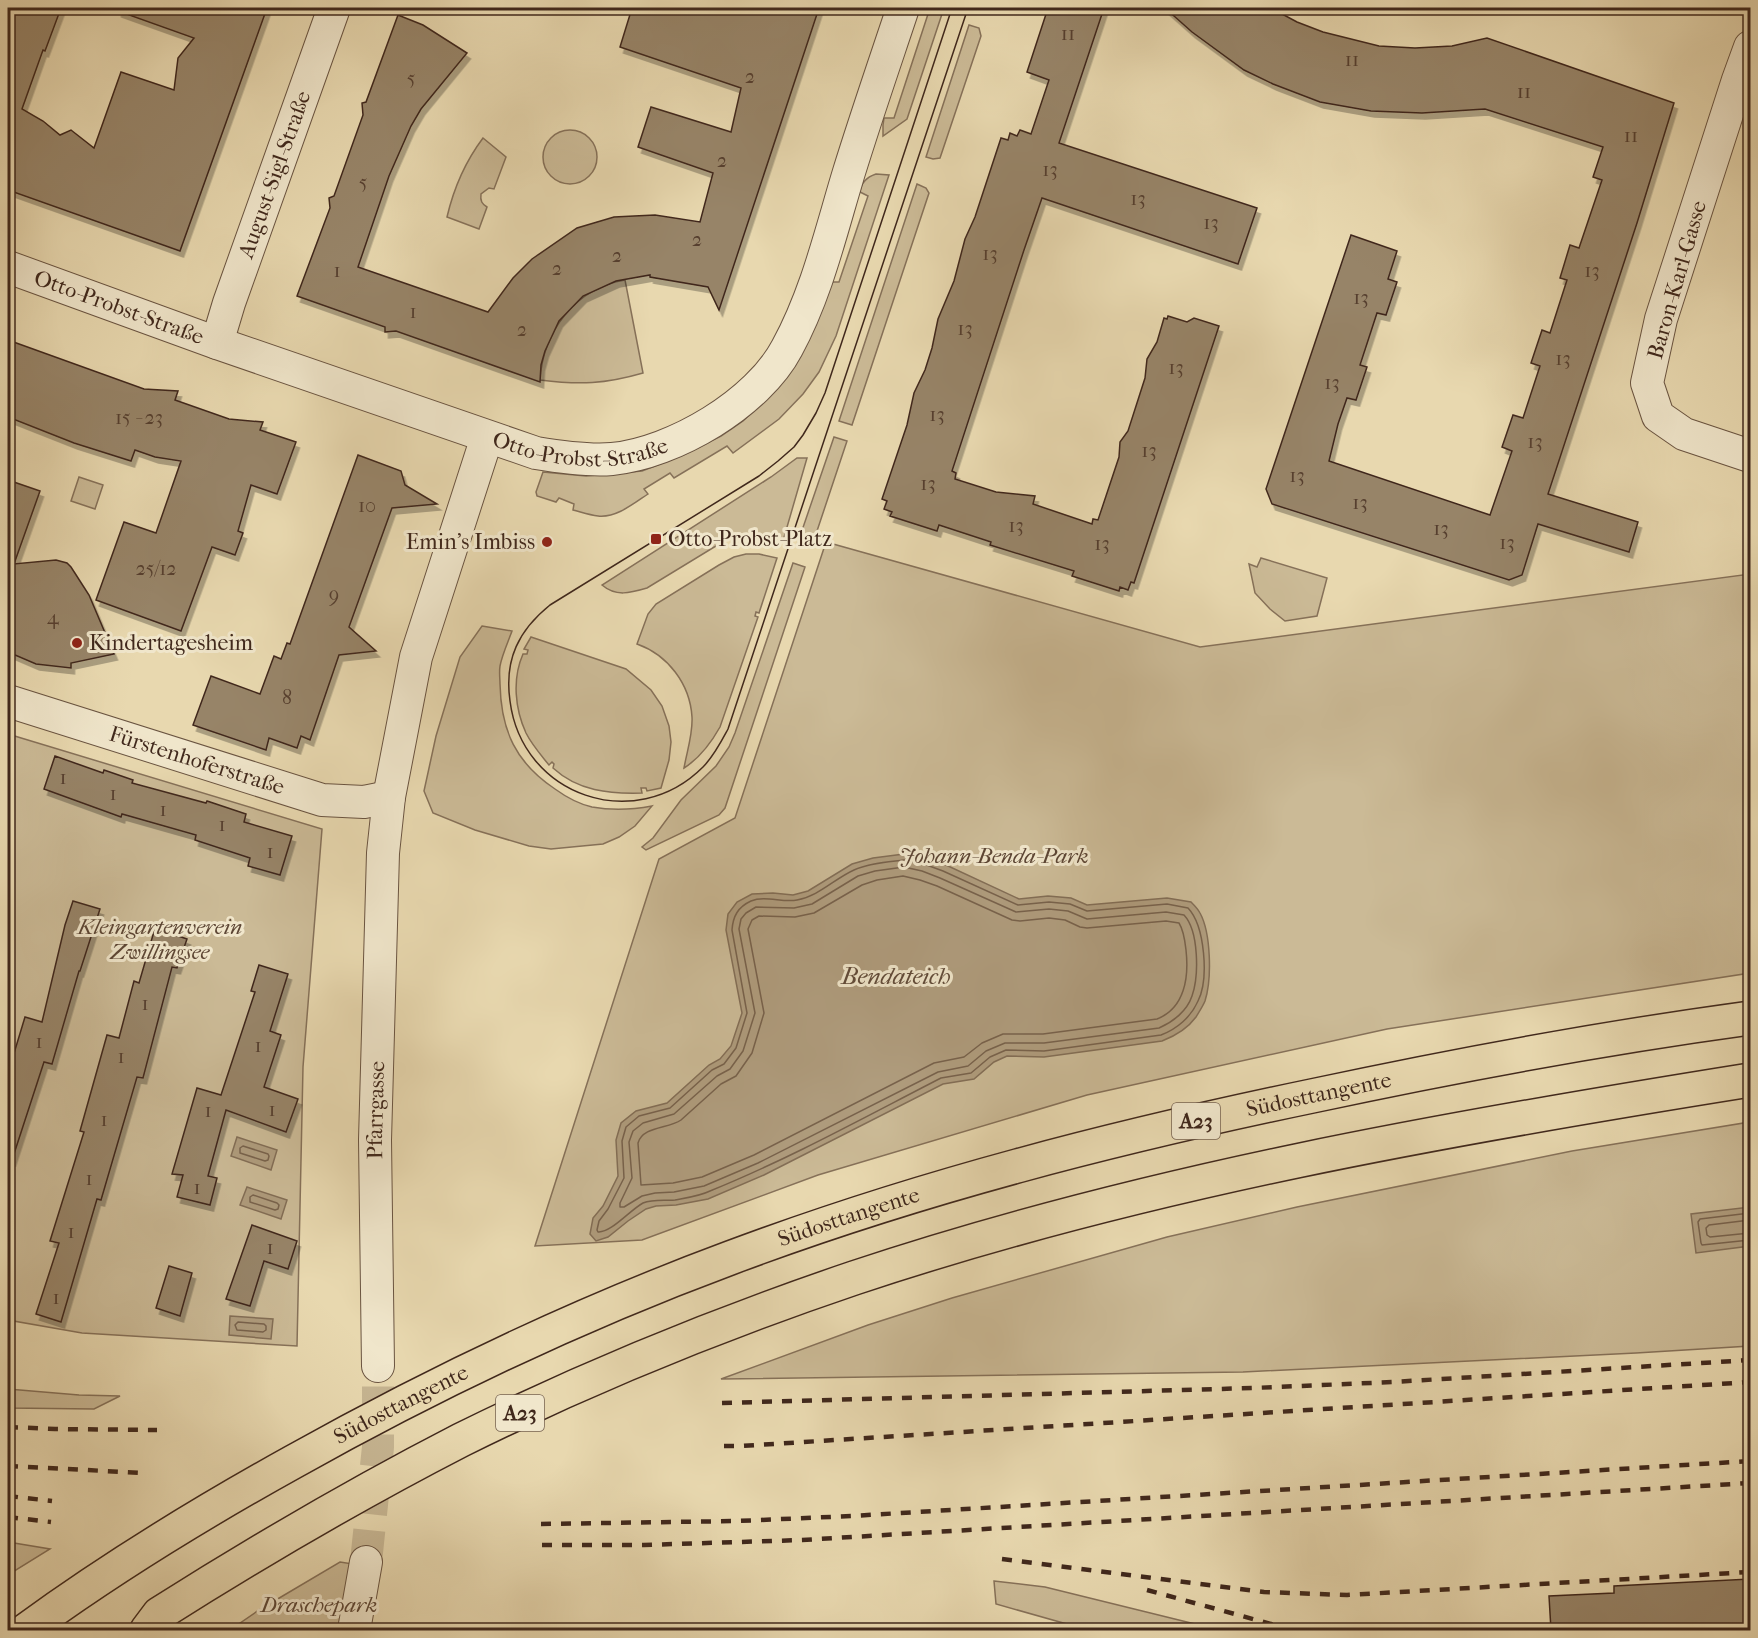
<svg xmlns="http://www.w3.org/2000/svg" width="1758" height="1638" font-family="'IM FELL French Canon',serif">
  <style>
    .green { fill: #cbba96; stroke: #867159; stroke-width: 1.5 }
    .water { fill: #af9c7d; stroke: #836e56; stroke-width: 1.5 }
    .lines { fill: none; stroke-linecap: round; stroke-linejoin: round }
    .shore { stroke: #78624c; stroke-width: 1.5 }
    .building { fill: #978468; stroke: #40281c; stroke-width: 1.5; filter: url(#shadow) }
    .minor-tunnel { stroke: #c6b592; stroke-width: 32; stroke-dasharray: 32 16; stroke-linecap: butt }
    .minor-casing { stroke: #6a5441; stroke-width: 34 }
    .motorway-casing { stroke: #40281c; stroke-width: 36 }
    .minor { stroke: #f0e6cb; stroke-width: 32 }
    .motorway { stroke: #e8d8af; stroke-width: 33 }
    .tram { stroke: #40281c; stroke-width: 1.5 }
    .rail { stroke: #40281c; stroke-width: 4.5; stroke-dasharray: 10 10; stroke-linecap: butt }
    .poi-dot { fill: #8f2418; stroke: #f0e6cb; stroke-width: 2 }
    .labels { text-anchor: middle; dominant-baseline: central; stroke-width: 6; stroke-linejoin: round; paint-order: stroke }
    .number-label { font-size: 20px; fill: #563f2f }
    .shield { fill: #f0e6cb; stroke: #756150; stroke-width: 1.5 }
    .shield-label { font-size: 21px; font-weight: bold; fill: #40281c }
    .street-label { font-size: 22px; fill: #40281c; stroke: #f0e6cb }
    .poi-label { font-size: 22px; fill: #40281c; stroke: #f0e6cb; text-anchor: start }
    .park-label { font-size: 22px; font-style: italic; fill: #5c4534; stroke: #f0e6cb }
    .water-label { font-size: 24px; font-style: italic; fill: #614b39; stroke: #f0e6cb }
  </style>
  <defs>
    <filter id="shadow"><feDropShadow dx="3.5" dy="6" stdDeviation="0" flood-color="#0004"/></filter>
  </defs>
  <rect width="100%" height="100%" fill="#e8d8af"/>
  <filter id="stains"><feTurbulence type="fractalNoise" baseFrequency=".00333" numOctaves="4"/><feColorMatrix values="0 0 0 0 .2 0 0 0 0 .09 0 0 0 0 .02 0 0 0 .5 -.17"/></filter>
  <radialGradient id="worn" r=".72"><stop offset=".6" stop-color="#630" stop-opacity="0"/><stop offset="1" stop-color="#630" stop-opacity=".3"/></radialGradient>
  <g class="green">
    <polygon points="930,8 944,8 907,119 883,136 883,125 884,118 894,118"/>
    <polygon points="969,25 979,28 981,36 940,158 933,159 926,157"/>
    <circle cx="570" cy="157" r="27"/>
    <path d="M483,138L506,157L494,189L489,188L481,194C480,201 482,204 487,207L479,229L447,217C454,187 465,162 483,138Z"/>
    <path d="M876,174L889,175L836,336L819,372L803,394L779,419L733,453L727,446L674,478L670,473L644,489L648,494C633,504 616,518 598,516C589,515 581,512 573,510L574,504L559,498L556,502L537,496L536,492L543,472L586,476L642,471L683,455L721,436L743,421L762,403L782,382L832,282H839L868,196L860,192C861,182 867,177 876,174Z"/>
    <polygon points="917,184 926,188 929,193 852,425 839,421"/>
    <path d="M625,280L643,373C605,384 580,385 540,380C543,332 575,288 625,280Z"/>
    <polygon points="834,437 847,441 812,546 797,545"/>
    <path d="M797,458H807L783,541L753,535L729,538L647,588C630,593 616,597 602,585L771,477Z"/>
    <polygon points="79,477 103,485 95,509 71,501"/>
    <polygon points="826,542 1200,647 1750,574 1750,973 1387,1029 1087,1095 818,1175 642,1240 535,1246 659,859 735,818"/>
    <path d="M746,554H759L777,558L759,613L756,612L755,616L758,617L720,727C711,743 700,758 684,768C687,751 693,734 692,717C690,684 668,655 637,644L648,614L656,604L719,565L734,557Z"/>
    <polygon points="1261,558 1327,578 1317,616 1285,621 1270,609 1255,593 1249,564 1257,567"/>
    <polygon points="793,563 805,567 725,808 719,815 646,850 642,847 653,838 681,800 716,766 729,747 735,733"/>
    <path d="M482,626L512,631C508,642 502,655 500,666C499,672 500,679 500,684C501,731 516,763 555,789C566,797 579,804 592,807C614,811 631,810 652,806L635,826L619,837L603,844L551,849L529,846L475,830L433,813L424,791L436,736L460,657Z"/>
    <path d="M531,637L626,669L651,690L662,706L669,726L671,742L669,760L661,788L647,791L646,788H641L642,793C609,794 578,791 553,768L554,764L552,762L549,765C541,755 532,745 526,733C515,709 512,679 523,654H527L528,650L524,649Z"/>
    <polygon points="8,734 322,829 303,1067 297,1346 82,1333 8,1320"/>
    <polygon points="1750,1122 1750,1346 1636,1353 1243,1372 721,1379 868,1325 952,1298 1167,1237 1297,1207 1572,1151"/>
    <polygon points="8,1389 79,1395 120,1396 94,1409 8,1408"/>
    <polygon points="8,1542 50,1549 8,1575"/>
    <polygon points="340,1562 353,1564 341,1630 230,1630 259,1610"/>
    <polygon points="994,1581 1045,1587 1195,1624 1213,1630 1088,1630 996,1604"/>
  </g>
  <g class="water">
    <path d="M904,854L926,858L946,865L1019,899L1048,896L1071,898L1087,905L1167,898L1191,902C1194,905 1198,909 1200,913C1211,933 1212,979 1205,1001C1203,1006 1199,1012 1196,1017C1188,1028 1175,1036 1162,1041L1044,1057L1007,1056L994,1062L974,1079L943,1084L764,1175L708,1199L676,1205L656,1206L646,1209L628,1221L608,1237L596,1241L590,1234L593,1218L603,1206L618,1176L616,1140L621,1123L636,1111L667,1103L709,1065L720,1059L731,1046L742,1013L726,930L728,914L737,902L752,894L773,893L793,895L808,891L852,864L873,858Z"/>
    <polygon points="237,1137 277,1150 271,1170 231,1156"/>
    <polygon points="247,1187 287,1200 281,1219 240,1205"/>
    <polygon points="1750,1207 1750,1246 1696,1253 1691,1214"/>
    <polygon points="230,1316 273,1319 271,1339 229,1335"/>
  </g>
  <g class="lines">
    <g class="shore">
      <path d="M904,860L924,864L943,871L1018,905L1049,902L1070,904L1087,911L1167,904L1188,908C1205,926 1209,979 1198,1001C1191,1017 1177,1029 1161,1035L1044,1051L1006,1050L990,1057L971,1073L941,1078C865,1117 789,1159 710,1191C700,1196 686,1198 675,1200C664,1201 653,1199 643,1203C630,1210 611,1233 598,1232L597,1230L599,1221L608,1209L624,1178L622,1141L626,1127L639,1116L670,1108L712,1070L724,1064L736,1048L747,1013L732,930C733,916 738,907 751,901C765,895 783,903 797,900C819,896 834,879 854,870C869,863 888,862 904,860Z"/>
      <path d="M904,867L922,871L940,878L1016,912L1049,909L1068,911L1087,919L1166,912L1184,915C1199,931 1199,976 1192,996C1187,1011 1173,1022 1159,1028L1044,1043H1005L986,1051L968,1066L938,1072L758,1163L704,1186L674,1192L655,1193L642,1196L624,1207H620V1203L632,1178L629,1142L633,1131L643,1123L674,1114L717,1076L730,1069L743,1051L755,1013L739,929L741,919L746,913L756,907L794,908L812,904L858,876L875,871Z"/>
      <path d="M903,876L920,880L937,886L1012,920L1020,921L1049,918L1065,920L1080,927L1087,928L1166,921L1179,923C1184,931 1185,941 1186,950C1189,977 1185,1008 1157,1019L1043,1034H1003L982,1043L964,1057L934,1063L754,1155L702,1177L673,1183L641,1185L638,1143C643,1126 668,1129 681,1120L721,1084L736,1076L752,1053L764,1013L748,929L752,920L759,916L795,917L814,913L862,885L877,880Z"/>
      <polygon points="243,1146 268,1154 269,1156 268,1160 265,1161 240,1153 240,1148"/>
      <polygon points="253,1195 277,1203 279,1205 278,1209 275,1210 250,1202 250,1197"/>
      <polyline points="1750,1213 1700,1219 1698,1222 1701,1243 1702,1245 1750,1240"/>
      <polyline points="1750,1220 1709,1225 1706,1228 1707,1235 1710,1237 1750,1233"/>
      <polygon points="238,1322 264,1324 266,1326 266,1330 263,1332 237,1330 235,1325"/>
    </g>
  </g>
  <g class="building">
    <polygon points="8,8 61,8 45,51 43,50 22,109 43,121 60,135 71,130 94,148 121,72 174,90 178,58 194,38 118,11 118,8 267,8 180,251 8,190"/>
    <polygon points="632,8 819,8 719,310 708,287 650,277 650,275 616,281 583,296 559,321 545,351 541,365 540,382 396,331 385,332 385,327 297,296 330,208 329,198 334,196 363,115 362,103 366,102 398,15 423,25 467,53 421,109 411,126 389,176 358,267 488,312 513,278 532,259 577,228 614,217 634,216 655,215 700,222 713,173 638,147 651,107 731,132 741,88 620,47"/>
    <polygon points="1048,8 1104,8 1059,143 1257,208 1238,264 1042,198 1024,250 952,471 956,473 955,479 996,492 1035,496 1033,504 1092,524 1093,519 1098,520 1119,457 1120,442 1128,431 1145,378 1147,359 1157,342 1164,318 1167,319 1168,316 1187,322 1194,318 1219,326 1134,583 1131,582 1128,590 1120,587 1119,591 1072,576 1074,571 990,545 991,542 939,525 937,531 890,516 892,512 884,509 887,501 882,499 907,425 914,393 925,370 932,348 938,319 954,281 965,239 975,217 1001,138 1008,140 1010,133 1017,136 1020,130 1031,134 1049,80 1027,72"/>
    <polygon points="1165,8 1271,8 1297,22 1323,32 1379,46 1415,48 1452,46 1487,38 1674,103 1637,223 1548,494 1638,522 1629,552 1538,524 1522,575 1509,580 1272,504 1266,489 1351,235 1397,251 1388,279 1397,282 1386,315 1377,313 1360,365 1367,367 1356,400 1347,398 1338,424 1329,461 1490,515 1512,451 1502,447 1513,415 1523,418 1540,366 1531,363 1542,330 1550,333 1567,280 1560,278 1570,245 1579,248 1602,180 1593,177 1603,147 1485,109 1422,113 1371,111 1320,102 1273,84 1244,70 1192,32"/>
    <polygon points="8,340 144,389 178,391 175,400 229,419 263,422 260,430 296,442 277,494 251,485 238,531 243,533 235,555 212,547 181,631 96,600 124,522 156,533 181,461 155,457 135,450 131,461 74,443 8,417"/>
    <polygon points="358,455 401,471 405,485 437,504 392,508 349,627 376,651 339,655 310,740 301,736 297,748 269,738 266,750 193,725 211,676 260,694 274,656 281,659 287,643 290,644"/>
    <polygon points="8,480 40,491 14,564 56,560 67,563 71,567 89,595 114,654 71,663 71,668 36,664 8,652"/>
    <polygon points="55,756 103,773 104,770 133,780 132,783 206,803 207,801 246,814 244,822 292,836 280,875 248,866 250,858 195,840 196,835 122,814 121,817 44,789"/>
    <polygon points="73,901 100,909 80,971 79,971 52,1064 44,1062 12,1160 8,1159 8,1073 25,1017 42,1022 65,925"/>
    <polygon points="155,928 187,939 177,968 172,967 143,1078 137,1077 101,1200 97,1199 61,1322 36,1314 59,1243 50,1241 84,1132 80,1131 107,1035 119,1038 134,981 139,983"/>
    <polygon points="259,965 288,974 270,1031 281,1035 264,1087 298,1099 286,1132 226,1110 208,1176 217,1178 210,1205 177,1197 183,1175 172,1174 197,1088 221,1095 255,992 251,991"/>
    <polygon points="252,1225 297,1241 288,1269 264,1261 250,1306 226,1299"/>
    <polygon points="169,1266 192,1273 180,1316 156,1308"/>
    <polygon points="1750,1579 1750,1630 1551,1630 1549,1596 1614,1593 1614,1586"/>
  </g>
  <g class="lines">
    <polyline class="minor-tunnel" points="366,1562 378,1447 378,1366"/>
    <defs>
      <g id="minor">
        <polyline points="1750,47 1738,80 1661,319 1647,383 1658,416 1684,434 1750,456"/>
        <path id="s1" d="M8,267L217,343L536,453C560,457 587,461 612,459C674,453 758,403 787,348C817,293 831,231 849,172C866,117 885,62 903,8"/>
        <path id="s2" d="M217,343L229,303L334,8"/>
        <path id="s3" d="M8,701L322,800L364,802L389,797"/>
        <path id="s4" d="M378,1366L375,1140L383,853L389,797L416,657L487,437"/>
        <polyline points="354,1630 366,1562"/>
      </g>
      <g id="motorway">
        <path id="s5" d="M26,1630C111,1568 201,1513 293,1462C434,1383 579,1314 730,1258C919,1187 1115,1137 1312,1096C1457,1065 1603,1038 1750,1018"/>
        <path d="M147,1630L159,1614C257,1552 358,1493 461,1440C588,1377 721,1323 854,1278C1145,1181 1449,1128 1750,1080"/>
      </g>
    </defs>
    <use href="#minor" class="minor-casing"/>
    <use href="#motorway" class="motorway-casing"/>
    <use href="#minor" class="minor"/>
    <use href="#motorway" class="motorway"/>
    <path class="tram" d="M952,8L825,393L816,413L803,435L794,447L778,461L759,476L550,605C519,630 504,659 510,701C522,796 635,835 703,767C714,756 721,742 728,729L968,8"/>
    <g class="rail">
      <polyline points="722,1403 1253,1388 1393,1382 1750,1360"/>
      <polyline points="8,1427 55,1429 157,1430"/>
      <polyline points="724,1446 741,1446 1750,1382"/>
      <polyline points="8,1466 144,1473"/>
      <polyline points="8,1496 52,1501"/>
      <polyline points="8,1517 51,1522"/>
      <polyline points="541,1524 737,1521 852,1516 1750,1461"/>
      <polyline points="542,1545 644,1545 802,1540 1750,1483"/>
      <polyline points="1002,1559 1264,1592 1347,1595 1750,1572"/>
      <polyline points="1147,1590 1293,1630"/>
    </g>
  </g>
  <g class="poi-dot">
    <rect x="650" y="533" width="12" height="12" rx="3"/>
    <circle cx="547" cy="542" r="6"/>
    <circle cx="77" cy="643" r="6"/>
  </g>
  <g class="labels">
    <g class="number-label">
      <text x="1068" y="33">11</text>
      <text x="1352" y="59">11</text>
      <text x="750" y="76">2</text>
      <text x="411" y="78">5</text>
      <text x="1524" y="91">11</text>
      <text x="1631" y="135">11</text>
      <text x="722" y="160">2</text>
      <text x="1050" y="169">13</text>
      <text x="363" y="182">5</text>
      <text x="1138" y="198">13</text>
      <text x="1211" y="222">13</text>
      <text x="697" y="239">2</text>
      <text x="990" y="253">13</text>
      <text x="617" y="255">2</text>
      <text x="557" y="268">2</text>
      <text x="337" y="270">1</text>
      <text x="1592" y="270">13</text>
      <text x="1361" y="297">13</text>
      <text x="413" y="311">1</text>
      <text x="965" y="328">13</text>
      <text x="522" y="329">2</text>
      <text x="1563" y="358">13</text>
      <text x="1176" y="367">13</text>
      <text x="1332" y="382">13</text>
      <text x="937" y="414">13</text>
      <text x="139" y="417">15 - 23</text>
      <text x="1535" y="441">13</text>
      <text x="1149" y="450">13</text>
      <text x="1297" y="475">13</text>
      <text x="928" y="483">13</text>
      <text x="1360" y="502">13</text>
      <text x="367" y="505">10</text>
      <text x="1016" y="525">13</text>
      <text x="1441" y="528">13</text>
      <text x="1507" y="542">13</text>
      <text x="1102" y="543">13</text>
      <text x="156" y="568">25/12</text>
      <text x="334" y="595">9</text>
      <text x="53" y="617">4</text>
      <text x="287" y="697">8</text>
      <text x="63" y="777">1</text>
      <text x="113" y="793">1</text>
      <text x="163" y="809">1</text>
      <text x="222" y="824">1</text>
      <text x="270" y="851">1</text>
      <text x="145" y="1003">1</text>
      <text x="39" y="1041">1</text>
      <text x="258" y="1045">1</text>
      <text x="121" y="1056">1</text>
      <text x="272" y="1109">1</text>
      <text x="208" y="1110">1</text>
      <text x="104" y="1119">1</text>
      <text x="89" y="1178">1</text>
      <text x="197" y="1187">1</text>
      <text x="71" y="1231">1</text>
      <text x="270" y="1247">1</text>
      <text x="56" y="1297">1</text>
    </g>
    <g class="shield">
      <rect x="1172" y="1103" width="48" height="36" rx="4.5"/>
      <rect x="496" y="1395" width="48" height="36" rx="4.5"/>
    </g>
    <g class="shield-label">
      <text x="1196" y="1121">A23</text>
      <text x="520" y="1413">A23</text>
    </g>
    <g class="street-label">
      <text stroke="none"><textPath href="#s2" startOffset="178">August-Sigl-Straße</textPath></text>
      <text transform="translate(1677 280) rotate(-74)">Baron-Karl-Gasse</text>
      <text stroke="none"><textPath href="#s1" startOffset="118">Otto-Probst-Straße</textPath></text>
      <text stroke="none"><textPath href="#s1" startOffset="604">Otto-Probst-Straße</textPath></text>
      <text stroke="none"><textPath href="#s3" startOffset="198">Fürstenhoferstraße</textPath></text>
      <text stroke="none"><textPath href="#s5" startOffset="1410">Südosttangente</textPath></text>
      <text stroke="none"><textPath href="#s4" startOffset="256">Pfarrgasse</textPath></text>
      <text stroke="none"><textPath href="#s5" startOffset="924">Südosttangente</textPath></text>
      <text stroke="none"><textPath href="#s5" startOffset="438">Südosttangente</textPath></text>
    </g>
    <g class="poi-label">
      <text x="668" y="539">Otto-Probst-Platz</text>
      <text x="535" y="542" text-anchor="end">Emin's Imbiss</text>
      <text x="89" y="643">Kindertagesheim</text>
    </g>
    <g class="park-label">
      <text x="994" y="856">Johann-Benda-Park</text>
      <text x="160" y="927">Kleingartenverein<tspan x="160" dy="25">Zwillingsee</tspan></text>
      <text x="319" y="1605">Draschepark</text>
    </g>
    <g class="water-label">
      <text x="896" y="976">Bendateich</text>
    </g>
  </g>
  <rect width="1758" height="1638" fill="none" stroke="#e8d8af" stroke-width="30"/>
  <rect x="9" y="9" width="1740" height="1620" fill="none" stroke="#40281c" stroke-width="3"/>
  <rect x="15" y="15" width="1728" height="1608" fill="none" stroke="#40281c" stroke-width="1.5"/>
  <rect width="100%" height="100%" filter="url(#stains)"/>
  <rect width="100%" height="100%" fill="url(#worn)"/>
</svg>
